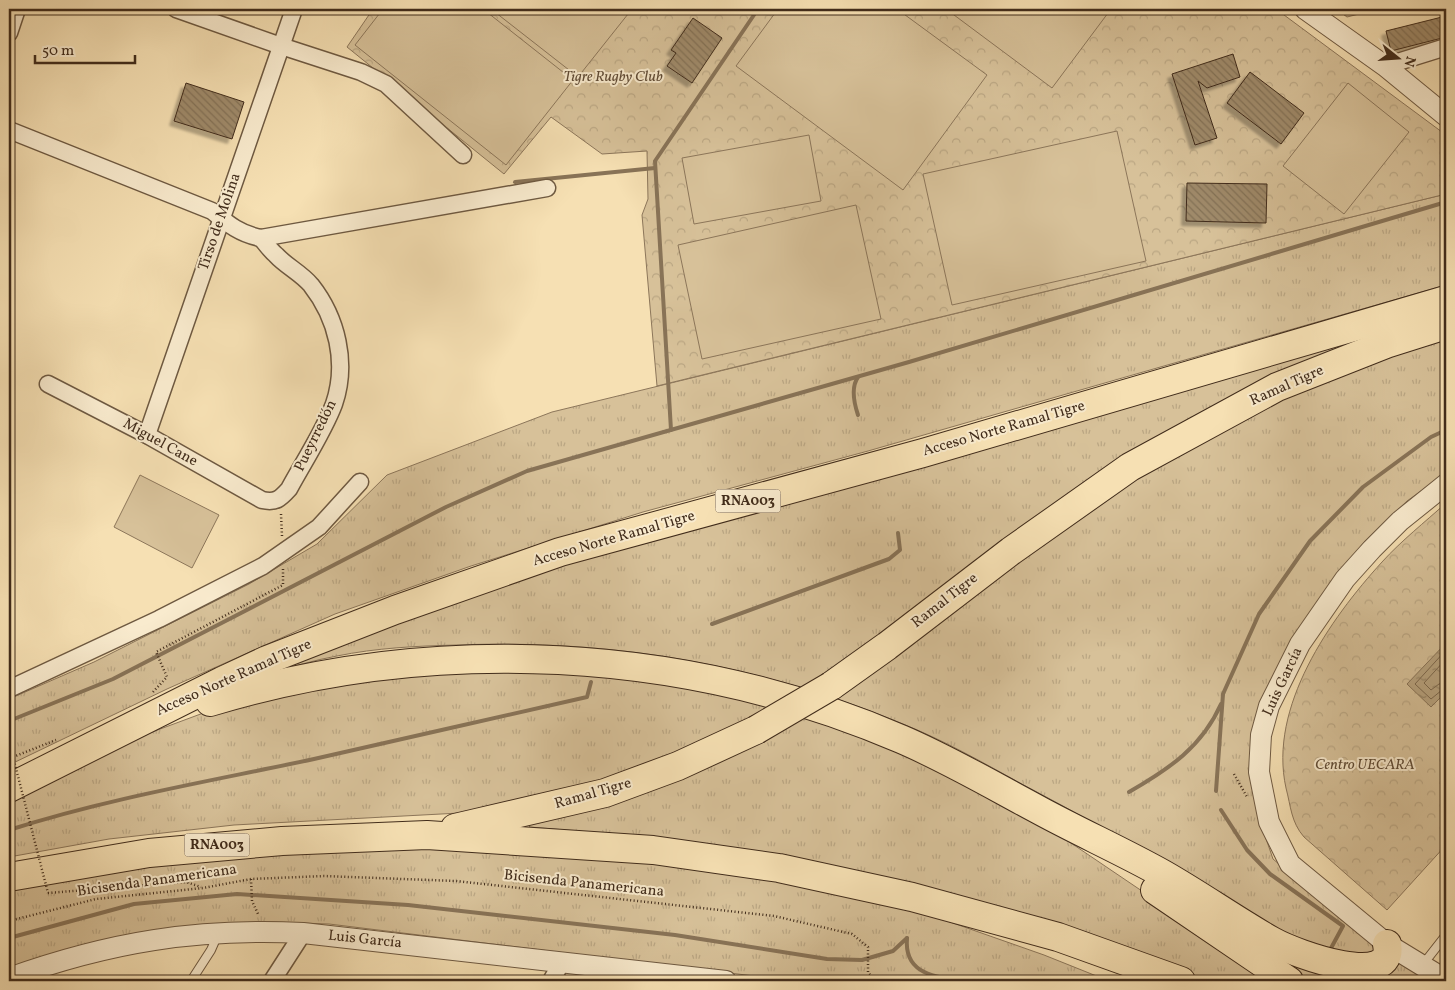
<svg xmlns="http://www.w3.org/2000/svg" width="1455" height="990" font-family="Vollkorn,serif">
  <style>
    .grass { fill: url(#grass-tufts); stroke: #8c765a }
    .park { fill: url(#park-crowns); stroke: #8c765a }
    .garden { fill: #d7c199; stroke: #8c765a }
    .water { fill: url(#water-ripples); stroke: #887357 }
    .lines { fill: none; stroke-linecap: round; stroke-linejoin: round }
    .shore { stroke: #7c684d; stroke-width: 1 }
    .stream { stroke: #887357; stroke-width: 4 }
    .building { fill: url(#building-back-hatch); stroke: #412c1b; filter: url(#shadow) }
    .service-casing { stroke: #6e5941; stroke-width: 10 }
    .minor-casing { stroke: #6e5941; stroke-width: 19 }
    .tertiary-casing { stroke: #6e5941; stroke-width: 22 }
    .motorway-casing { stroke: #412c1b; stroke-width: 30 }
    .path { stroke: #412c1b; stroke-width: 2.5; stroke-dasharray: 1 2.5; stroke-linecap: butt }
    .service { stroke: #f9ebce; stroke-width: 8 }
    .minor { stroke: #f9ebce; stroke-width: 16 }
    .tertiary { stroke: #f9ebce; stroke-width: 20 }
    .motorway { stroke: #f6e0b3; stroke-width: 28 }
    .motorway-bridge-casing { stroke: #412c1b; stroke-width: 30; stroke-linecap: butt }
    .path-bridge { stroke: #412c1b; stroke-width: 2.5; stroke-dasharray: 1 2.5; stroke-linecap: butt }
    .motorway-bridge { stroke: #f6e0b3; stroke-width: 28 }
    .labels { text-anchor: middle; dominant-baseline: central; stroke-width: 4; stroke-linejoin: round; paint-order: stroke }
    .shield { fill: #f9ebce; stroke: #786551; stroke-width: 1 }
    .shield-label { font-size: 14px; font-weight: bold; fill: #412c1b }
    .park-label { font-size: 15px; font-style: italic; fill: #5f4a34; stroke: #f9ebce }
    .street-label { font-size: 15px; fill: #412c1b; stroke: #f9ebce }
  </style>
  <defs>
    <pattern id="grass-tufts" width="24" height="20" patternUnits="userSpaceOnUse" patternTransform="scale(1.25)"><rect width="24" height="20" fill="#d7c199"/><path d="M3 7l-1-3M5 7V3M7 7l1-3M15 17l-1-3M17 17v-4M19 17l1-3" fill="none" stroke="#baa683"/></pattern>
    <pattern id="park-crowns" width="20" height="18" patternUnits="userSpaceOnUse" patternTransform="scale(1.25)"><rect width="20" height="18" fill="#d7c199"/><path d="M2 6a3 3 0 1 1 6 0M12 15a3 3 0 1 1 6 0" fill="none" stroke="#baa683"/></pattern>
    <pattern id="water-ripples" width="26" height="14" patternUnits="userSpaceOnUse" patternTransform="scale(1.25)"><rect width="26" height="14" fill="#b8a37f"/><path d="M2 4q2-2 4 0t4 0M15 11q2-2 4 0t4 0" fill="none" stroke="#978567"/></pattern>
    <pattern id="building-back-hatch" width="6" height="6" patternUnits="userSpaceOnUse" patternTransform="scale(1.25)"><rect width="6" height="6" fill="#9f8a6a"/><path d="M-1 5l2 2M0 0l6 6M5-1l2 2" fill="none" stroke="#837156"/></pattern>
    <filter id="shadow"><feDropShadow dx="-4.5" dy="4.5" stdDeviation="1" flood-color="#0004"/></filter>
  </defs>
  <rect width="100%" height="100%" fill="#f6e0b3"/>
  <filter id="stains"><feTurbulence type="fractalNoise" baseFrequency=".004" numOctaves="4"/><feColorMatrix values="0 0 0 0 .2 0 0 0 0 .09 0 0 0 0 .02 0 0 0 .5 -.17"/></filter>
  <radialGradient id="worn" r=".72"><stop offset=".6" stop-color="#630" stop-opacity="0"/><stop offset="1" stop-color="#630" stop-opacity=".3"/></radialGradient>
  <g class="grass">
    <polygon points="1446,194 1446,285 868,451 643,512 471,566 335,614 167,689 9,765 9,699 94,662 249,584 317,544 387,475 552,412"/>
    <path d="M1423,315L1251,387L1008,569L1139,476L1190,445L1339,372L1446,336V473L1407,501L1365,541L1326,589L1263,699L1261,824L1273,859L1383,952L1332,964C1229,902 1127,839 1020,783C982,762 943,740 903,724C758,664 612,639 456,645C416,646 376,648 337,656C314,660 292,667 270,673L327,646L629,540Z"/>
    <polygon points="482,666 653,677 857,729 1034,818 1275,981 1206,981 1161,964 781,856 671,839 530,827 526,823 749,722 608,780 460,813 234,825 109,839 9,857 9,799 136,738 206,712 274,692"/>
    <polygon points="447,847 575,853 793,883 933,916 1044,955 1109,981 795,981 329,924 271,922 197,925 91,945 9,968 9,888 185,858"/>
    <polygon points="1261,941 1343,978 1366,981 1303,981 1278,965"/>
    <path d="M1395,959L1437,981H1367C1382,978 1387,973 1395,959Z"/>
  </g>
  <g class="park">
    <polygon points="373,9 1276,9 1446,135 1446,194 657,386 642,215 648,199 647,151 602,154 551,117 504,174 347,47"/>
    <polygon points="1336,9 1379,9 1347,17"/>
    <path d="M1446,503V845L1387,910L1304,837C1291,822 1291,807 1286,788C1268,707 1330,619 1382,562C1401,541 1425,522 1446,503Z"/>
  </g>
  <g class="garden">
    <polygon points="383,9 483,9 573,80 506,165 355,45"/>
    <polygon points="491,9 632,9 578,77"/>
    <polygon points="778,9 897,9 987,75 903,190 736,66"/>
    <polygon points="946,9 1111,9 1052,88"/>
    <polygon points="1348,83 1409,132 1344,214 1283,166"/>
    <polygon points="1117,131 1146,261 952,305 923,174"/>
    <polygon points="809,135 821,201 694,224 682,158"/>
    <polygon points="856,205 881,319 702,359 678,245"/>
    <polygon points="140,475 219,515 192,568 114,527"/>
  </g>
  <polygon class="water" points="1446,643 1446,692 1431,707 1407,684"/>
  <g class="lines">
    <g class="shore">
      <polyline points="1446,650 1415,684 1431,699 1442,690 1446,689"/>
      <polyline points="1446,659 1424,683 1431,690 1439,684 1446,682"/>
    </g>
    <g class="stream">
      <polyline points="515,182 655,168"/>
      <path d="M858,415C854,403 851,387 858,377"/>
      <polyline points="671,430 655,161 758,9"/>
      <polyline points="712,624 889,559 900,550 898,533"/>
      <polyline points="9,721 113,679 446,507 527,471 909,362 1446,202"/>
      <polyline points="1216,791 1223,694 1259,614 1310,541 1363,487 1431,437 1446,430"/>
      <path d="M1129,792C1169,769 1202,747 1221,704"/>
      <polyline points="1221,810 1247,850 1270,874 1343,926 1330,950"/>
      <path d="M9,830C109,798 211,781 314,759C405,739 496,717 587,697L591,682"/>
      <polyline points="9,938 134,904 237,894 408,905 675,935 827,959 862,960 893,951 907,938"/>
      <path d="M907,938C904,972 931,976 958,981"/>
    </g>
  </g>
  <g class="building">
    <polygon points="1446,16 1446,37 1391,51 1386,31"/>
    <polygon points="693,18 722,38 692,83 667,66 676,53 671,50"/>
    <polygon points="1233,54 1240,77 1207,88 1198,81 1217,138 1195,145 1172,74"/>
    <polygon points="1250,72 1304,113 1281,144 1227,103"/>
    <polygon points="186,83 244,102 232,139 174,121"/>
    <polygon points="1187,183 1267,184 1266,223 1186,221"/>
  </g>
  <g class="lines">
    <defs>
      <g id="service">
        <polyline points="1428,958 1446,935"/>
        <polyline points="191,981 211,950 218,934"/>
      </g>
      <g id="minor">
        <polyline points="176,9 281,46 361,72 386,84 463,155"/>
        <polyline points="9,33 17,9"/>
        <polyline points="1385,66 1446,47"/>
        <path d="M9,130L212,211C228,224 240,234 261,238L547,188"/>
        <path d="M48,384L147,435L262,500C276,503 280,499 289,489C303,463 324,431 334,404C348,363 337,318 311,285C301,273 286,266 276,255C270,250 266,244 261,238"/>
        <polyline points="147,435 294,9"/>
        <polyline points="9,689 159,619 263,566 319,527 360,482"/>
        <polyline points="272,981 303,933"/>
        <polyline points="551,981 562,962"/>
      </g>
      <g id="tertiary">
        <polyline points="1305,9 1385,66 1446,116"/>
        <polyline points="1446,484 1400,521 1372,549 1345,579 1300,644 1269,706 1261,735 1259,772 1269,822 1290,864 1387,944 1446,980"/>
        <path d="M9,978C110,942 196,928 303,933L726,981"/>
      </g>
      <g id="motorway">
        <polyline points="831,686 887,646 1011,551 1130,467 1277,387 1386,344 1446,325"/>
        <path d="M210,702C435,634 685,646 901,739C948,759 992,785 1037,809C1079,832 1122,851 1163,874C1200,895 1235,920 1272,941C1297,955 1396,990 1387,944"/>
        <polyline points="9,788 222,681 267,660 395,610 560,552 923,453 1446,300"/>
        <polyline points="455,828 605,793 678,766 756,730"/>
        <polyline points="9,877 149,853 282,841 427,835 653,850 779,868 912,897 1058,937 1181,981"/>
        <polyline points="1155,890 1289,981"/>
      </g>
    </defs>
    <use href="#service" class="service-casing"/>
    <use href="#minor" class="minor-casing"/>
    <use href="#tertiary" class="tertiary-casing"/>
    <use href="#motorway" class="motorway-casing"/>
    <g class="path">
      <polyline points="281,514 282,536"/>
      <polyline points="153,692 167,677 156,652 283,585 283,569"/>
      <polyline points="13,757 56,740"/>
      <polyline points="1234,774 1247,797"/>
      <polyline points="251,879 252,901 259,916"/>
      <polyline points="48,893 186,882 201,887"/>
      <polyline points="9,921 96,899 203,888 251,879 324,876 456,881 774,916 852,934 868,947 868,973 879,981"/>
    </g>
    <use href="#service" class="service"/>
    <use href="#minor" class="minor"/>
    <use href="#tertiary" class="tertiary"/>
    <use href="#motorway" class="motorway"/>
    <defs>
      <polyline id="motorway-bridge" points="756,730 831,686"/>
    </defs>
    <use href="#motorway-bridge" class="motorway-bridge-casing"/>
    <polyline class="path-bridge" points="13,757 48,893"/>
    <use href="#motorway-bridge" class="motorway-bridge"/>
  </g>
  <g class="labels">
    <g class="shield">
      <rect x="715.5" y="489.5" width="65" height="23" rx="4"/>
      <rect x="184.5" y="833.5" width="65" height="23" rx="4"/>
    </g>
    <g class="shield-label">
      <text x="748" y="501">RNA003</text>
      <text x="217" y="845">RNA003</text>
    </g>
    <g class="park-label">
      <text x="613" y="77">Tigre Rugby Club</text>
      <text x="1365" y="765">Centro UECARA</text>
    </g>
    <g class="street-label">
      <text transform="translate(220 222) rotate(-71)">Tirso de Molina</text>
      <text transform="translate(1287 386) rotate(-24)">Ramal Tigre</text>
      <text transform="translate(1004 429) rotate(-16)">Acceso Norte Ramal Tigre</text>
      <text transform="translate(316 436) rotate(-64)">Pueyrredón</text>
      <text transform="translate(160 443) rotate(29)">Miguel Cane</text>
      <text transform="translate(614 539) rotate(-16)">Acceso Norte Ramal Tigre</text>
      <text transform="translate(945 601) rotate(-38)">Ramal Tigre</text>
      <text transform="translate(234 678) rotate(-24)">Acceso Norte Ramal Tigre</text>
      <text transform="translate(1283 682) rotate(-65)">Luis García</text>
      <text transform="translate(593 794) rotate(-16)">Ramal Tigre</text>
      <text transform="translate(157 881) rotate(-8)">Bicisenda Panamericana</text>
      <text transform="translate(584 884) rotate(6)">Bicisenda Panamericana</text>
      <text transform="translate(365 940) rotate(6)">Luis García</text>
    </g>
  </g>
  <rect width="1455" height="990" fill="none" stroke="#f6e0b3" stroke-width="30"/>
  <rect x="10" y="10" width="1435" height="970" fill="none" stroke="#412c1b" stroke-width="2.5"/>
  <rect x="15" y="15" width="1425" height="960" fill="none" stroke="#412c1b"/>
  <g transform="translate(1398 58) rotate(107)" stroke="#f9ebce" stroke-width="4" paint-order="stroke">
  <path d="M0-4L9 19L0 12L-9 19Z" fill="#412c1b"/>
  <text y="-8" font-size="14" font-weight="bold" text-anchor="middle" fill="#412c1b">N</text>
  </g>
  <path d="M35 55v8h100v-8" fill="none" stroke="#412c1b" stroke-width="2.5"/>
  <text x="42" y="55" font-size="15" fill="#412c1b" stroke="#f9ebce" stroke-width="4" paint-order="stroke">50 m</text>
  <rect width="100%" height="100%" filter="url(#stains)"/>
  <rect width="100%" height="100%" fill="url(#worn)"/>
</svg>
